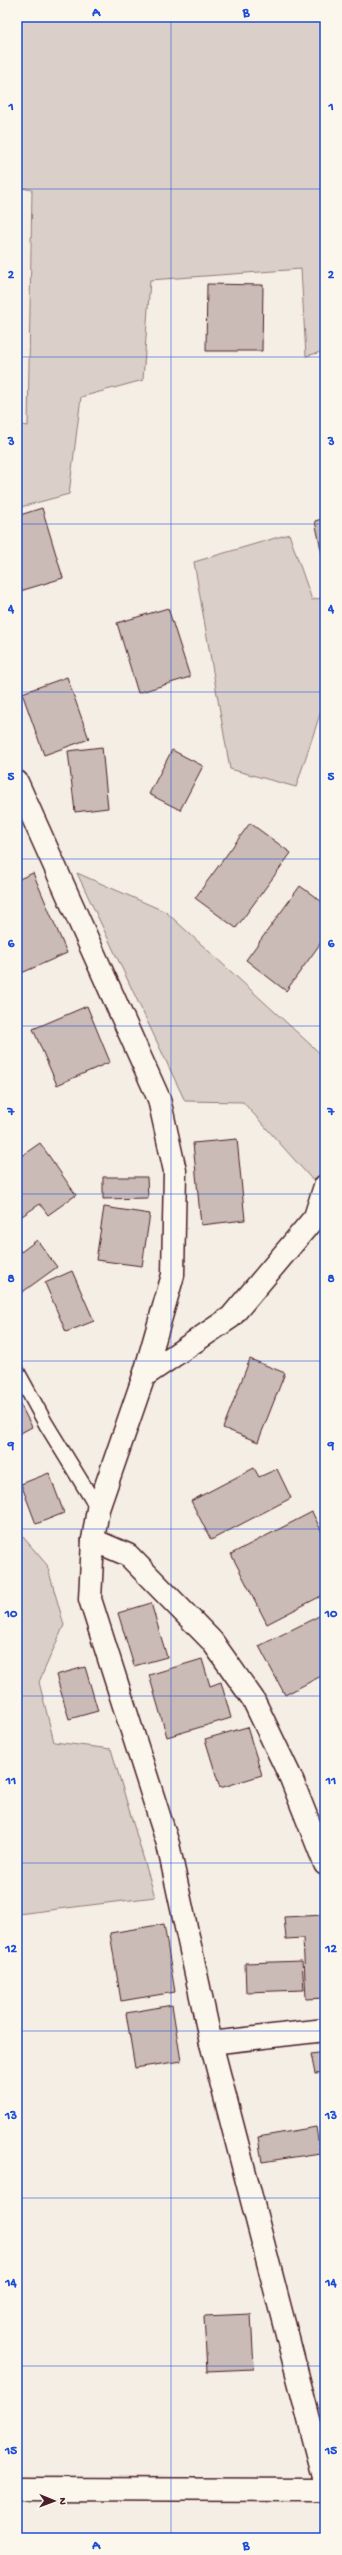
<svg xmlns="http://www.w3.org/2000/svg" width="342" height="2555" font-family="'Gochi Hand',sans-serif">
  <style>
    .green { fill: #dbd0c9; stroke: #92787a }
    .building { fill: #cabbb6; stroke: #4a1f2b }
    .lines { fill: none; stroke-linecap: round; stroke-linejoin: round }
    .service-casing { stroke: #4a1f2b; stroke-width: 17 }
    .minor-casing { stroke: #4a1f2b; stroke-width: 25 }
    .service { stroke: #fbf7ec; stroke-width: 14 }
    .minor { stroke: #fbf7ec; stroke-width: 22 }
    .grid { fill: none; stroke: #1d4ed8; stroke-width: 1; stroke-opacity: 0.55 }
    .neatline { fill: none; stroke: #1d4ed8; stroke-width: 1.5 }
    .grid-label { font-size: 13px; text-anchor: middle; font-weight: bold; fill: #1d4ed8 }
  </style>
  <rect width="100%" height="100%" fill="#f4eee4"/>
  <filter id="ink" filterUnits="userSpaceOnUse"><feTurbulence type="fractalNoise" baseFrequency=".025" numOctaves="2"/><feDisplacementMap in="SourceGraphic" scale="8" xChannelSelector="R" yChannelSelector="G"/><feConvolveMatrix kernelMatrix="1 2 1 2 8 2 1 2 1" color-interpolation-filters="sRGB"/></filter>
  <g filter="url(#ink)">
    <g class="green">
      <polygon points="17,17 325,17 325,351 306,356 301,269 150,280 143,380 81,397 69,494 17,508 17,424 28,426 32,190 17,187"/>
      <polygon points="289,534 312,600 325,597 325,699 296,787 230,769 194,562"/>
      <polygon points="77,873 166,912 325,1058 325,1194 243,1102 185,1101"/>
      <polygon points="17,1530 47,1565 64,1625 39,1682 54,1742 111,1749 155,1897 18,1914 17,1919"/>
    </g>
    <g class="building">
      <polygon points="207,284 263,285 262,351 206,351"/>
      <polygon points="42,508 63,578 17,592 17,516"/>
      <polygon points="325,518 325,559 323,559 315,521"/>
      <polygon points="168,608 190,677 138,693 117,623"/>
      <polygon points="67,677 89,739 44,755 22,693"/>
      <polygon points="102,747 108,808 75,812 68,751"/>
      <polygon points="172,750 203,766 180,810 149,794"/>
      <polygon points="250,823 291,853 236,928 195,898"/>
      <polygon points="33,873 67,953 17,975 17,880"/>
      <polygon points="300,886 325,904 325,937 286,991 246,960"/>
      <polygon points="87,1006 110,1062 57,1085 33,1029"/>
      <polygon points="237,1139 245,1220 201,1225 193,1143"/>
      <polygon points="40,1143 76,1195 48,1215 40,1204 22,1216 17,1209 17,1159"/>
      <polygon points="103,1177 147,1177 148,1198 103,1199"/>
      <polygon points="104,1207 150,1214 142,1266 96,1260"/>
      <polygon points="37,1240 57,1267 17,1296 17,1246 21,1252"/>
      <polygon points="72,1271 94,1321 66,1332 45,1283"/>
      <polygon points="250,1359 285,1373 258,1442 223,1428"/>
      <polygon points="17,1398 32,1427 17,1435"/>
      <polygon points="254,1468 259,1477 277,1469 291,1498 211,1540 191,1501"/>
      <polygon points="49,1473 64,1513 36,1524 21,1484"/>
      <polygon points="312,1512 325,1538 325,1594 267,1624 231,1554"/>
      <polygon points="151,1603 167,1657 134,1666 118,1613"/>
      <polygon points="325,1613 325,1674 285,1695 259,1646"/>
      <polygon points="202,1659 210,1686 221,1682 231,1718 167,1737 149,1675"/>
      <polygon points="85,1667 98,1711 69,1719 56,1675"/>
      <polygon points="247,1727 262,1775 220,1788 205,1739"/>
      <polygon points="325,1915 325,1998 306,1999 303,1938 286,1939 284,1917"/>
      <polygon points="164,1924 175,1992 121,2001 110,1933"/>
      <polygon points="302,1961 304,1990 246,1992 245,1963"/>
      <polygon points="172,2005 181,2061 135,2068 126,2013"/>
      <polygon points="325,2052 325,2073 315,2074 311,2054"/>
      <polygon points="316,2127 320,2153 262,2162 258,2137"/>
      <polygon points="251,2314 254,2369 207,2371 204,2316"/>
    </g>
    <g class="lines">
      <defs>
        <polyline id="service" points="17,1371 46,1424 98,1509"/>
        <g id="minor">
          <polyline points="17,782 159,1099 175,1171 173,1275 144,1376 98,1509 93,1540 90,1599 168,1844 211,2043 325,2481"/>
          <polyline points="144,1376 231,1317 315,1217 325,1186"/>
          <polyline points="93,1540 128,1555 212,1641 253,1699 291,1778 325,1864"/>
          <polyline points="211,2043 325,2030"/>
          <polyline points="17,2489 325,2490"/>
        </g>
      </defs>
      <use href="#service" class="service-casing"/>
      <use href="#minor" class="minor-casing"/>
      <use href="#service" class="service"/>
      <use href="#minor" class="minor"/>
    </g>
  </g>
  <path class="grid" d="M171,17V2538M17,189H325M17,357H325M17,524H325M17,692H325M17,859H325M17,1026H325M17,1194H325M17,1361H325M17,1529H325M17,1696H325M17,1863H325M17,2031H325M17,2198H325M17,2366H325"/>
  <rect width="342" height="2555" fill="none" stroke="#fbf7ec" stroke-width="44"/>
  <g transform="translate(54 2501) rotate(91)" stroke="#fbf7ec" stroke-width="3" paint-order="stroke">
  <path d="M0-3L7 15L0 10L-7 15Z" fill="#4a1f2b"/>
  <text y="-6" font-size="11" font-weight="bold" text-anchor="middle" fill="#4a1f2b">N</text>
  </g>
  <rect x="22" y="22" width="298" height="2511" class="neatline"/>
  <g class="grid-label">
    <text x="96" y="16">A</text>
    <text x="246" y="16">B</text>
    <text x="11" y="110">1</text>
    <text x="331" y="110">1</text>
    <text x="11" y="278">2</text>
    <text x="331" y="278">2</text>
    <text x="11" y="445">3</text>
    <text x="331" y="445">3</text>
    <text x="11" y="612">4</text>
    <text x="331" y="612">4</text>
    <text x="11" y="780">5</text>
    <text x="331" y="780">5</text>
    <text x="11" y="947">6</text>
    <text x="331" y="947">6</text>
    <text x="11" y="1115">7</text>
    <text x="331" y="1115">7</text>
    <text x="11" y="1282">8</text>
    <text x="331" y="1282">8</text>
    <text x="11" y="1449">9</text>
    <text x="331" y="1449">9</text>
    <text x="11" y="1617">10</text>
    <text x="331" y="1617">10</text>
    <text x="11" y="1784">11</text>
    <text x="331" y="1784">11</text>
    <text x="11" y="1952">12</text>
    <text x="331" y="1952">12</text>
    <text x="11" y="2119">13</text>
    <text x="331" y="2119">13</text>
    <text x="11" y="2286">14</text>
    <text x="331" y="2286">14</text>
    <text x="11" y="2454">15</text>
    <text x="331" y="2454">15</text>
    <text x="96" y="2549">A</text>
    <text x="246" y="2549">B</text>
  </g>
</svg>
